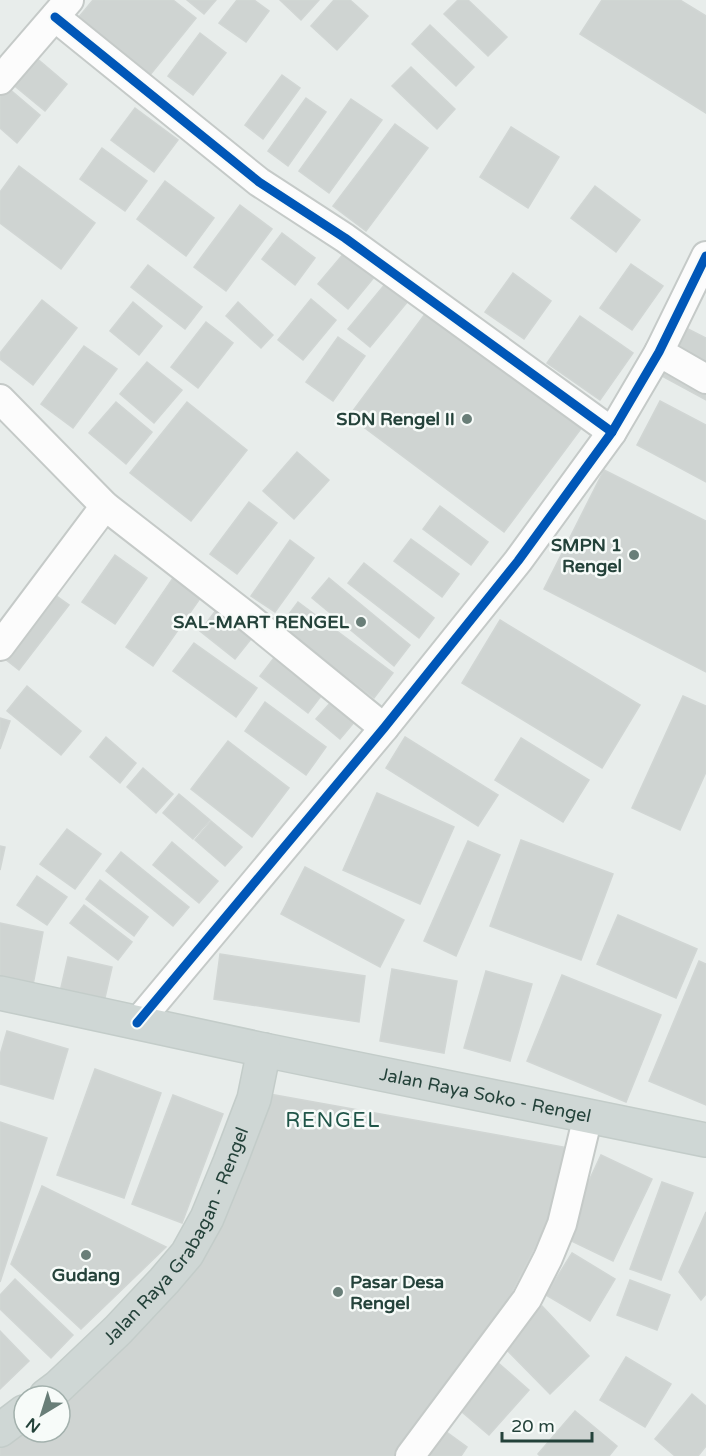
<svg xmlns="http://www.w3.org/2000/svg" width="706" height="1456" font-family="'Varela Round',sans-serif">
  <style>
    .building { fill: #cfd4d2; stroke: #d1d6d4; stroke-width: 1.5 }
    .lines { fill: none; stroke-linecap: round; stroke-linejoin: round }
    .minor-casing { stroke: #c5cac8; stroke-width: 32 }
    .major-casing { stroke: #c3ccc9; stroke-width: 36 }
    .minor { stroke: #fcfcfc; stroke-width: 28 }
    .major { stroke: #cfd7d5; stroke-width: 33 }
    .cycleway-casing { stroke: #f7fbf9; stroke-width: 13 }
    .cycleway { stroke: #0057b8; stroke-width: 9 }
    .poi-dot { fill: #697e78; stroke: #f7fbf9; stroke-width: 2 }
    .labels { text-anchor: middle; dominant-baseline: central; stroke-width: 5; stroke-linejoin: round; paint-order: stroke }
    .poi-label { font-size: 18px; font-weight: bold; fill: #24423a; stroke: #f7fbf9; text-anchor: end }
    .street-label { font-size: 18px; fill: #24423a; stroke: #f7fbf9 }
    .quarter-label { font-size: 21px; letter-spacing: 1.5px; fill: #1f5548; stroke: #f7fbf9 }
  </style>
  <rect width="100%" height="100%" fill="#e8edeb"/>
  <g class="building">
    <polygon points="93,0 173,0 196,18 150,75 79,17"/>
    <polygon points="187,0 216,0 204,14"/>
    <polygon points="237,0 254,0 269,11 246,42 219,23"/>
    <polygon points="280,0 319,0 301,20"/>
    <polygon points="334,0 350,0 368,16 337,50 311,26"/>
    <polygon points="458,0 468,0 507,37 488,56 444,14"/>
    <polygon points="602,0 680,0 706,16 706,113 580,34"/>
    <polygon points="430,25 474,67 456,86 412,44"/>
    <polygon points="200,33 226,53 193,95 168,76"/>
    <polygon points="34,56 67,84 45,111 11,83"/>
    <polygon points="411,67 455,109 437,129 392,86"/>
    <polygon points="282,75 300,88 263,139 245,125"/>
    <polygon points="7,87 40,115 17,143 0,128 0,94"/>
    <polygon points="306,98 326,112 288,166 268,151"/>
    <polygon points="351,99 382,120 329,193 299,171"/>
    <polygon points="135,108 178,140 154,172 111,140"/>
    <polygon points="395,124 428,148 366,231 333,206"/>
    <polygon points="511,127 559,157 528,208 480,177"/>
    <polygon points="102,148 147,181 125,211 80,179"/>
    <polygon points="19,166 95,223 61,269 0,223 0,192"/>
    <polygon points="165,181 214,218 186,256 137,219"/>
    <polygon points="595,186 640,220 616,252 571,218"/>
    <polygon points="240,205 272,229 226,291 194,267"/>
    <polygon points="282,233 315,258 295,285 262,259"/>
    <polygon points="345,252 375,276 348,309 318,284"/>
    <polygon points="631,264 663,286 632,330 600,308"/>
    <polygon points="148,265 202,307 185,329 131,287"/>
    <polygon points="513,273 551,301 524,339 485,312"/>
    <polygon points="386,283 408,301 370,347 348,329"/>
    <polygon points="311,299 336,320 303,360 278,340"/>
    <polygon points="42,300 77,328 33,385 0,359 0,353"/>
    <polygon points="133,302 162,326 139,355 110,331"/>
    <polygon points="238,302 273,335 261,348 226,316"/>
    <polygon points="431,306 586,422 504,532 349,416"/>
    <polygon points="580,316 633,353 600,400 547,363"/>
    <polygon points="206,322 233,343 198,388 171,367"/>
    <polygon points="686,328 706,338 706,400 660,375"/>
    <polygon points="338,337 365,356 333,401 306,382"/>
    <polygon points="84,346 117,369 73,428 41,404"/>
    <polygon points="147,362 182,390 154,423 120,394"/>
    <polygon points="660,401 706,425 706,482 637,445"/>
    <polygon points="116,402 152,432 126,464 89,433"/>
    <polygon points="187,402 247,450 191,521 130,473"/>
    <polygon points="297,452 329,480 294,519 263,491"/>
    <polygon points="604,470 706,521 706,672 544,589"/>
    <polygon points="249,502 277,523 237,574 210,554"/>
    <polygon points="440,506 488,542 471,565 423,529"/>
    <polygon points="411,539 459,574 442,597 394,561"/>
    <polygon points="290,540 314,558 275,612 251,596"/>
    <polygon points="115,555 147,578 115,624 82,602"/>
    <polygon points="364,563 434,618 419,638 348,583"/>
    <polygon points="173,578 201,597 153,666 126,647"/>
    <polygon points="329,578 410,645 394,666 312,598"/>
    <polygon points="44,587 69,605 19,670 0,655"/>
    <polygon points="223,601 259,629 235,659 200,631"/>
    <polygon points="298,602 393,673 374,698 280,626"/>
    <polygon points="500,620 640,705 602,768 462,683"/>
    <polygon points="194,643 257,688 236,717 173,671"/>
    <polygon points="280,650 328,687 308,713 260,676"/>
    <polygon points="27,686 81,731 61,755 7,711"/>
    <polygon points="338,694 361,714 340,739 316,719"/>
    <polygon points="683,696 706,706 706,772 680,830 632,808"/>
    <polygon points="265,702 326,747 306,775 245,731"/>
    <polygon points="0,718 10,721 0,749"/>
    <polygon points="106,737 136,763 120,783 90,757"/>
    <polygon points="405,737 498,795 478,826 386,768"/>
    <polygon points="521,738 589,780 563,822 495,780"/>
    <polygon points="228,741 289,788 252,837 191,789"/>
    <polygon points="143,768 173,794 156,813 127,787"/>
    <polygon points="377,793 454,827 420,904 343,870"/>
    <polygon points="179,794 210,820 193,839 163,813"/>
    <polygon points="211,821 242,847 225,866 195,840"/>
    <polygon points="67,829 101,854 75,889 40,864"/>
    <polygon points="521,840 613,874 581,960 490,926"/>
    <polygon points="468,841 500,855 456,956 424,941"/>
    <polygon points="172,842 218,881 199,903 153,865"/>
    <polygon points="0,846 5,847 0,870"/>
    <polygon points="121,852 189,907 173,926 106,871"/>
    <polygon points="305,867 404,920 380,967 281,914"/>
    <polygon points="37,876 67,897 47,925 17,905"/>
    <polygon points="100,880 148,917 134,936 86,899"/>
    <polygon points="84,905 132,942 118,960 70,923"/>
    <polygon points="618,915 697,949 676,998 597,964"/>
    <polygon points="0,923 43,932 33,985 0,979"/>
    <polygon points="220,954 365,976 359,1022 214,999"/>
    <polygon points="68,957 112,967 104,1002 60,992"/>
    <polygon points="699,961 706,964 706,1105 649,1081"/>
    <polygon points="392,969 457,981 444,1053 380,1041"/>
    <polygon points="486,971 532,984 510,1061 464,1048"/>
    <polygon points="562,975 661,1015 626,1102 527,1061"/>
    <polygon points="7,1031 68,1049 53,1099 0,1084 0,1055"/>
    <polygon points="95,1069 161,1093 124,1198 57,1175"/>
    <polygon points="264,1093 569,1148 546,1226 497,1321 406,1456 0,1456 0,1448 24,1429 24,1432 60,1432 60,1396 134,1326"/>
    <polygon points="173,1095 223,1114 182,1223 132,1204"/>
    <polygon points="0,1122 47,1138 0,1282"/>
    <polygon points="601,1155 652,1179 613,1261 563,1237"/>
    <polygon points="662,1182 693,1193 661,1280 630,1269"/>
    <polygon points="42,1186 166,1247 81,1329 11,1264"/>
    <polygon points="706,1212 706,1294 701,1300 679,1272"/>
    <polygon points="572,1253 615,1279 590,1321 546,1295"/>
    <polygon points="15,1279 73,1335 51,1358 0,1309 0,1295"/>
    <polygon points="630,1280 670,1295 657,1330 617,1315"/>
    <polygon points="542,1306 589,1356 550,1394 502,1345"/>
    <polygon points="0,1331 29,1361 0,1389"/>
    <polygon points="626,1357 671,1384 645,1427 600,1400"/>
    <polygon points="496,1361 529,1390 489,1435 456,1407"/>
    <polygon points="692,1394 706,1406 706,1446 698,1456 675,1456 655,1439"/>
    <polygon points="575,1411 617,1446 609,1456 540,1456 538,1454"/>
    <polygon points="441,1428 467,1447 461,1456 421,1456"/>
  </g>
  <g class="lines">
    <defs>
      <g id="minor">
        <polyline points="55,17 259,182 345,238 612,432"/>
        <polyline points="0,80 69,0"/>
        <polyline points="659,352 706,379"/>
        <polyline points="0,399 105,506 249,618 384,728"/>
        <polyline points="0,646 105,506"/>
        <polyline points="137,1023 384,728 518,561 612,432 659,352 706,256"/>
        <polyline points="410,1456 527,1299 548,1258 562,1224 588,1116"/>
      </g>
      <g id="major">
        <path id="s1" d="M0,993L264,1050L706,1140"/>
        <path id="s2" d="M46,1396L58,1387L118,1330L164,1281L187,1254L207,1218L230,1162L254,1099L264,1050"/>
        <polyline points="0,1430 24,1412"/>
      </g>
    </defs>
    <use href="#minor" class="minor-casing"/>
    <use href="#major" class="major-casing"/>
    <use href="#minor" class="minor"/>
    <use href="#major" class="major"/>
    <defs>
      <g id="cycleway">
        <polyline points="55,17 259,182 345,238 612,432"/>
        <polyline points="137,1023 384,728 518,561 612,432 659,352 706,256"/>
      </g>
    </defs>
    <use href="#cycleway" class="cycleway-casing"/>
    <use href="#cycleway" class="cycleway"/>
  </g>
  <g class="poi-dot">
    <circle cx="467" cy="419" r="6"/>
    <circle cx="634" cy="555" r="6"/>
    <circle cx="361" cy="622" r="6"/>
    <circle cx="86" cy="1255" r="6"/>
    <circle cx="338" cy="1292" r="6"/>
  </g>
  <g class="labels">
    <g class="poi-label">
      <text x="455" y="419">SDN Rengel II</text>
      <text x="622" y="545">SMPN 1<tspan x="622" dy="21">Rengel</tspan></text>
      <text x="349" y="622">SAL-MART RENGEL</text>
      <text x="86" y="1275" text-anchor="middle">Gudang</text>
      <text x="350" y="1282" text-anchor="start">Pasar Desa<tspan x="350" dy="21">Rengel</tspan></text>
    </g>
    <g class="street-label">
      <text stroke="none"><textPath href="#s1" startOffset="496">Jalan Raya Soko - Rengel</textPath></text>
      <text stroke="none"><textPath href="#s2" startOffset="210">Jalan Raya Grabagan - Rengel</textPath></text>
    </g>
    <g class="quarter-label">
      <text x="333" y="1120">RENGEL</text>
    </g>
  </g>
  <g transform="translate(42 1414) rotate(218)"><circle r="28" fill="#f7fbf9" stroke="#a3b1ad" stroke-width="1.5"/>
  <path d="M0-4.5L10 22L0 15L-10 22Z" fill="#697e78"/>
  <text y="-9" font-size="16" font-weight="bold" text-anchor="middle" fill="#24423a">N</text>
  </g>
  <path d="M502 1432v9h90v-9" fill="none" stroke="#24423a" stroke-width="3"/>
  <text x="511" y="1432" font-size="18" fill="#24423a" stroke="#f7fbf9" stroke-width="4.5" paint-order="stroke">20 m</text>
</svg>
